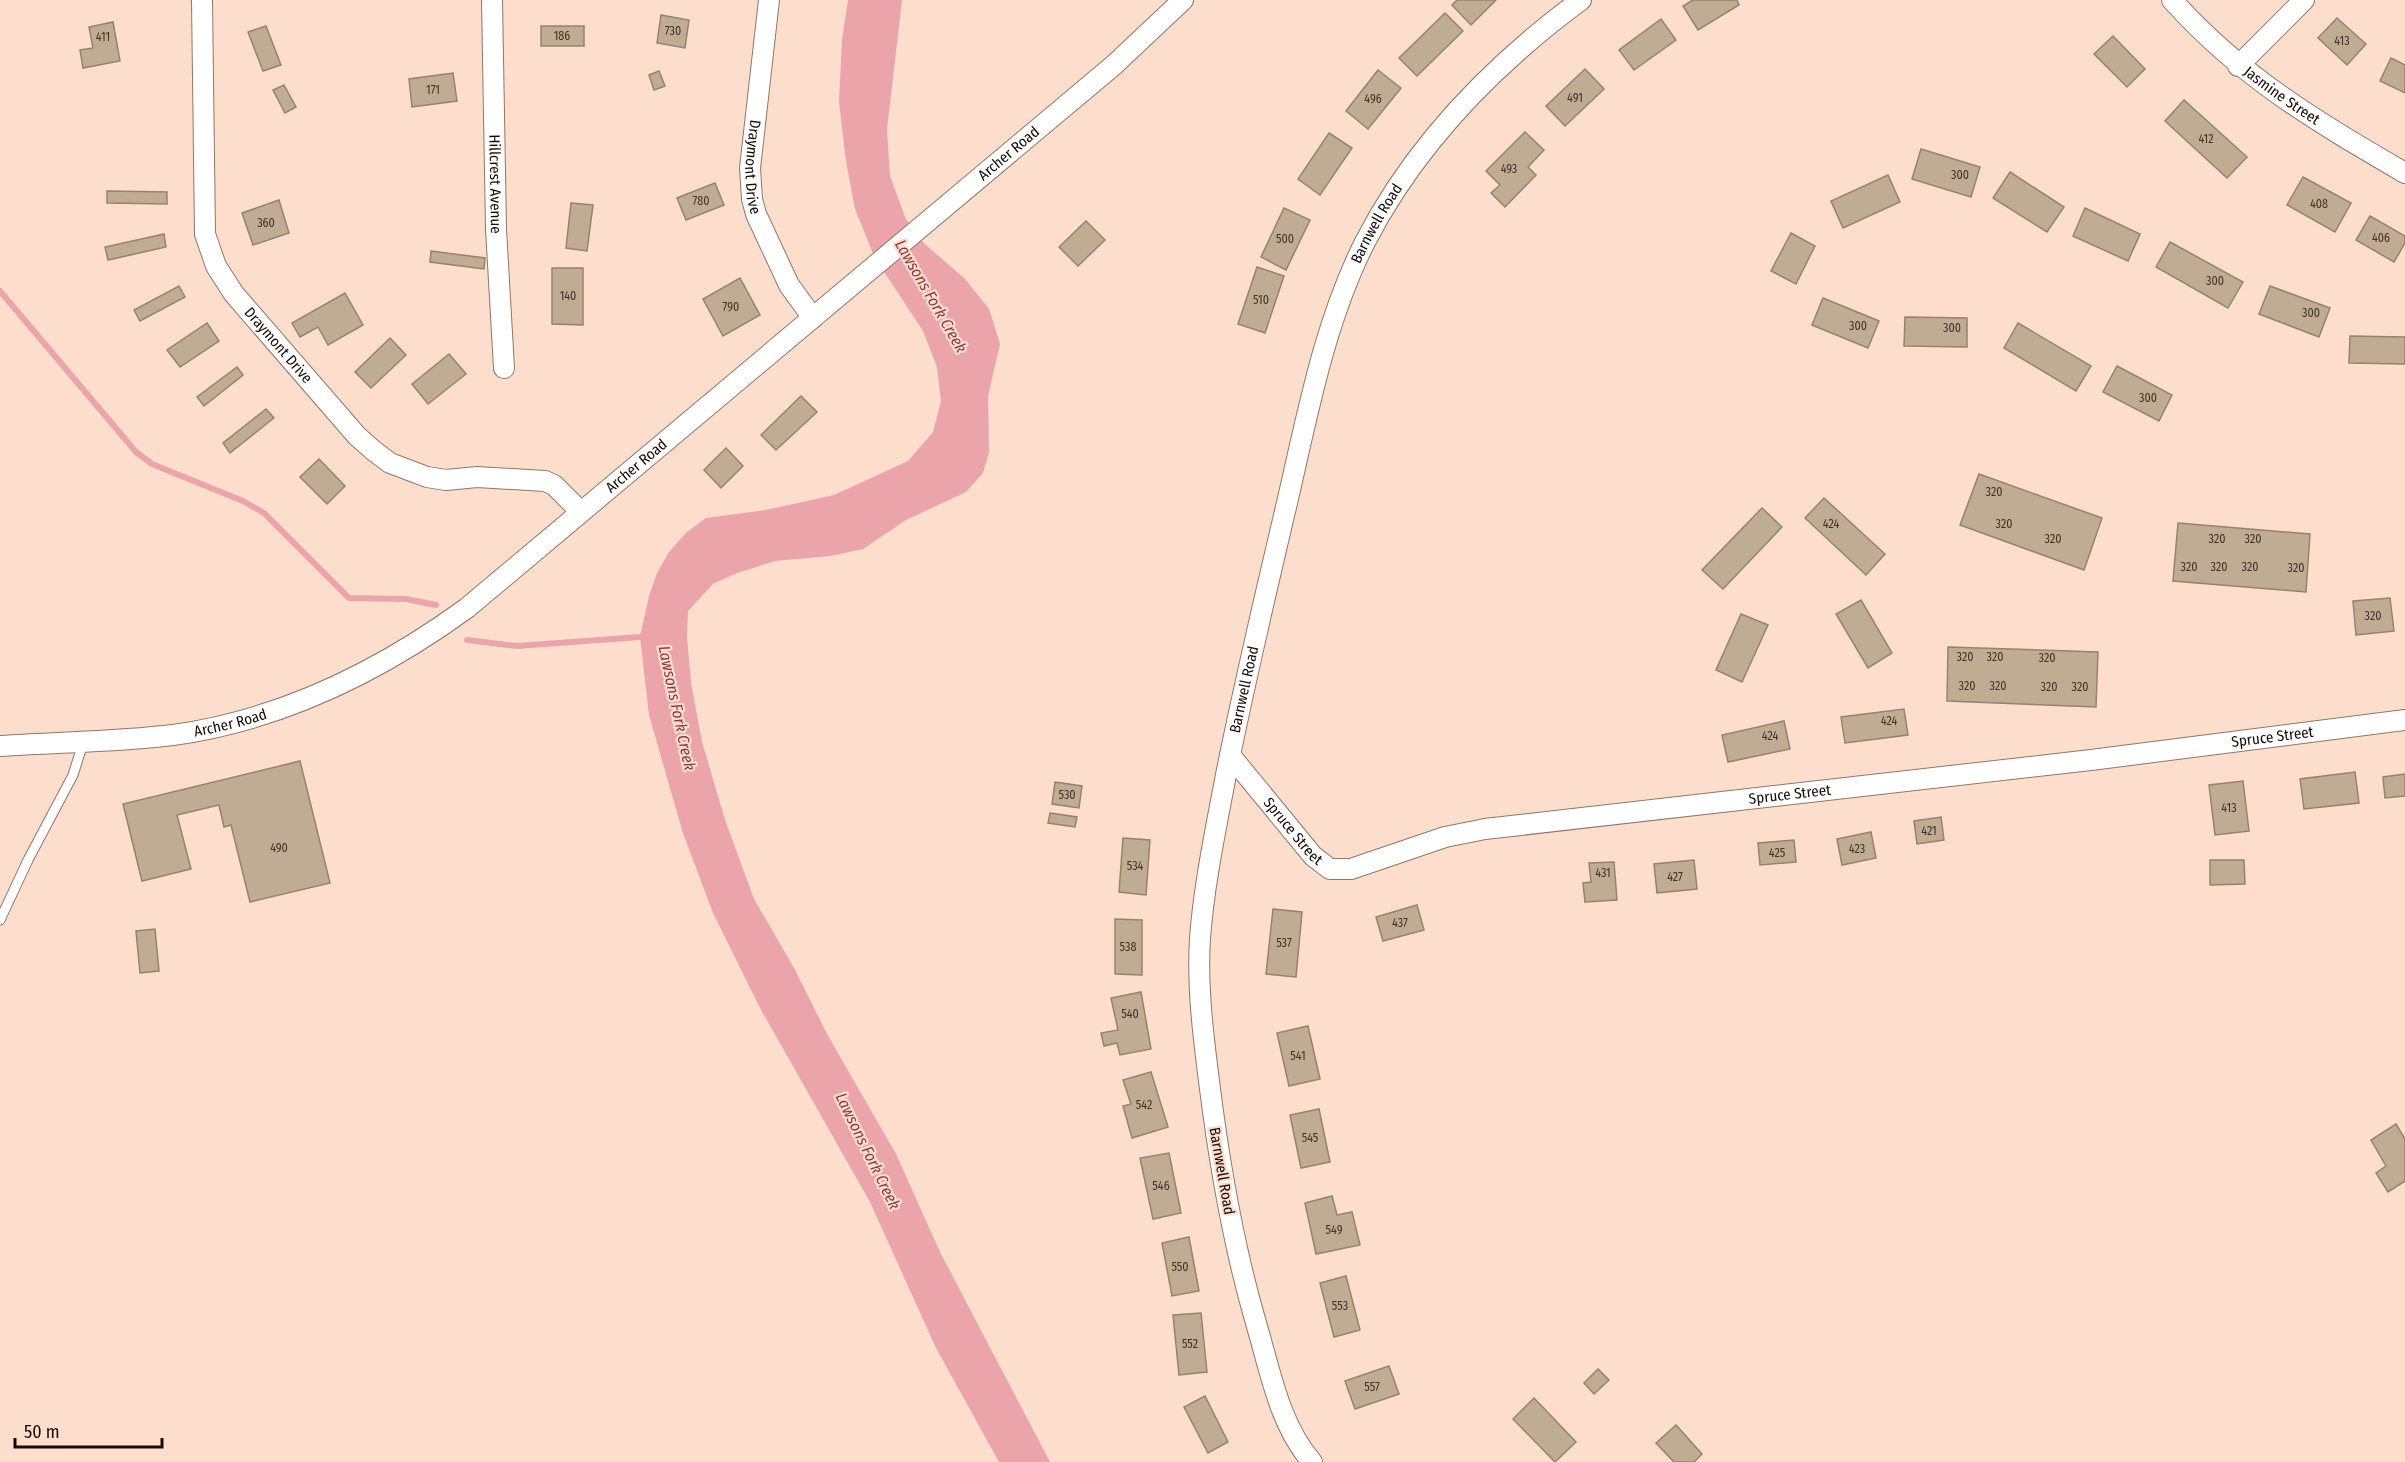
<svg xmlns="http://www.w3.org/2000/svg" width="2405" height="1462" font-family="'Fira Sans Condensed',sans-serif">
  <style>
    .water { fill: #eca4ab }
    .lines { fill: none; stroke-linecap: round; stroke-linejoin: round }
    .stream { stroke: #eca4ab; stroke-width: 6 }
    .building { fill: #c0ab93; stroke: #97826b; stroke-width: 1.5 }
    .lane-casing { stroke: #927667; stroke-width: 11 }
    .street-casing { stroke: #927667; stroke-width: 22 }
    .lane { stroke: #fff; stroke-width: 9 }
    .street { stroke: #fff; stroke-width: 20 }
    .labels { text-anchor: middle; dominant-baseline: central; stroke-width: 4.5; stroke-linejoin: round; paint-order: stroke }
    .number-label { font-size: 12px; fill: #3f3228 }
    .street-label { font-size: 15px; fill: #140a05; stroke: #fddecc }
    .water-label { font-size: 16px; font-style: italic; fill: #8b3745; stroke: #fddecc }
  </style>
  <rect width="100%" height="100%" fill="#fddecc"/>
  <polygon class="water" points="848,0 902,0 887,129 890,176 905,217 918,238 965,279 989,309 1000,344 988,396 989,452 983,473 966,492 906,520 863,549 830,556 775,561 737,573 713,584 688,611 687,637 691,683 702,742 725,820 754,899 794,968 827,1034 896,1154 940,1252 1050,1462 999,1462 936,1348 870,1202 760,1008 713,913 683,833 649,715 640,637 649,596 657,573 669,552 687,532 706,518 766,510 834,495 908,461 933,432 941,401 937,367 923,331 875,258 855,209 846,161 839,102 842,40"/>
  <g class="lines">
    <g class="stream">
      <polyline points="0,291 136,452 152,464 243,501 264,513 349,598 406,599 436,605"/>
      <polyline points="467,640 517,646 640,637 645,634"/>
    </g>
  </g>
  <g class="building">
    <polygon points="1457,0 1496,0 1471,25 1452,5"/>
    <polygon points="1693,0 1737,0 1739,5 1698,30 1683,6"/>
    <polygon points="1445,13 1463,31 1417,76 1399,58"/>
    <polygon points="661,15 689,20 685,48 657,43"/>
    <polygon points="2337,18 2366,44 2347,65 2318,38"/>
    <polygon points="1661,19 1676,40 1634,70 1619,50"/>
    <polygon points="113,22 120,61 83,68 80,50 93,48 89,27"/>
    <polygon points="266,26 281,65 263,71 248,32"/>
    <rect x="541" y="26" width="43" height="20"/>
    <polygon points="2113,36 2145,69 2127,87 2094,54"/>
    <polygon points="2391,58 2405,65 2405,93 2380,81"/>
    <polygon points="1585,69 1604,89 1565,126 1546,106"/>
    <polygon points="1378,70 1401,88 1368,129 1346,111"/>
    <polygon points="659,71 665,86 654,90 649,75"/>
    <polygon points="453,73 457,101 412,107 409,79"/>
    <polygon points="284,85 296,107 285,113 273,90"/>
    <polygon points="2184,100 2247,157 2227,178 2165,121"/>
    <polygon points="1525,132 1544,150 1528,167 1536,175 1505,207 1491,193 1500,185 1486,171"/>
    <polygon points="1329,133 1352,148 1320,195 1298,179"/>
    <polygon points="1921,149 1980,167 1971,197 1912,179"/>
    <polygon points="2010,172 2064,207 2047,232 1993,198"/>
    <polygon points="1888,175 1900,202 1843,228 1831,201"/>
    <polygon points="2303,177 2351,203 2335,232 2287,205"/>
    <polygon points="715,183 724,205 686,220 677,198"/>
    <polygon points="107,191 167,192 167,204 107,203"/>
    <polygon points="279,200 289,233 253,245 242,213"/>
    <polygon points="571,203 593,205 587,251 566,248"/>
    <polygon points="1284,208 1310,220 1286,270 1261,257"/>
    <polygon points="2085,208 2140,234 2128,261 2073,236"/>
    <polygon points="2370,216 2405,236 2405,243 2394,262 2356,240"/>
    <polygon points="1086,221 1105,240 1078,266 1059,247"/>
    <polygon points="1791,233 1815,246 1796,284 1771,271"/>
    <polygon points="164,234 166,247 108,260 105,247"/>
    <polygon points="2170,242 2243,282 2228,308 2156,267"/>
    <polygon points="431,251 485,258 484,269 430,262"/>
    <polygon points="1257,267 1284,276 1265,333 1238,324"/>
    <polygon points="552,268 583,268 583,325 552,324"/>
    <polygon points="740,278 760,315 723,336 703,299"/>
    <polygon points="179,286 185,297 140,321 134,310"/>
    <polygon points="2270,286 2330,308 2319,337 2259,314"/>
    <polygon points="345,293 363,325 328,345 318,327 300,337 292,323"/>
    <polygon points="1823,298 1879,321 1868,348 1812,325"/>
    <polygon points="1905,317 1967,318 1967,347 1904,346"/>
    <polygon points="207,323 219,341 180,367 167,350"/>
    <polygon points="2018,323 2091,366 2076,391 2004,348"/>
    <polygon points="2350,336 2405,337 2405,364 2349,363"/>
    <polygon points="390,338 406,355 371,388 355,372"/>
    <polygon points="449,354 466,374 428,404 412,384"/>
    <polygon points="2117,366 2172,395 2159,421 2103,392"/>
    <polygon points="237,367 243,375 204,406 197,397"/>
    <polygon points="801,396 817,412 776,450 761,435"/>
    <polygon points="266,409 274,418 230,453 223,443"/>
    <polygon points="726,448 743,466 721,488 704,470"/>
    <polygon points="319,459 345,486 327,504 300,477"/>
    <polygon points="1979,474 2102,518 2084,570 1960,525"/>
    <polygon points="1824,498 1885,554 1866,575 1805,518"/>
    <polygon points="1762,508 1782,527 1723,589 1702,570"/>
    <polygon points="2178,523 2310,534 2306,592 2173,581"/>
    <polygon points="2390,598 2394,631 2356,635 2353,601"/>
    <polygon points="1861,600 1892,653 1868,668 1836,614"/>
    <polygon points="1741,614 1768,625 1742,682 1716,670"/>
    <polygon points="1948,647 2098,652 2096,707 1947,701"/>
    <polygon points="1904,709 1908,735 1845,743 1841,717"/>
    <polygon points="1784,721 1790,749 1728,762 1722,735"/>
    <polygon points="300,761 330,883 250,902 231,825 224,827 219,805 177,815 191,869 142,881 123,804"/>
    <polygon points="2355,772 2359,803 2304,809 2300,779"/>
    <polygon points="2405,774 2405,796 2385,798 2383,777"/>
    <polygon points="2243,781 2249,831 2215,835 2209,785"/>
    <polygon points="1055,782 1082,786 1079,808 1052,804"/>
    <polygon points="1050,813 1077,817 1075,827 1048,823"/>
    <polygon points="1941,817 1944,840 1917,844 1914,821"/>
    <polygon points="1871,832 1876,858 1842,865 1837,839"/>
    <polygon points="1123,838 1150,840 1146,895 1119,892"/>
    <polygon points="1794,840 1796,862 1760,865 1758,843"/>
    <polygon points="1694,860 1697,889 1657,893 1654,864"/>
    <polygon points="2210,860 2244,860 2245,884 2210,885"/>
    <polygon points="1614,862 1617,900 1585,902 1583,883 1591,882 1589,863"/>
    <polygon points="1417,905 1424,930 1383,941 1376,917"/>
    <polygon points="1273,909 1302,912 1296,977 1266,974"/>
    <polygon points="1115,919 1142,920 1142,975 1115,974"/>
    <polygon points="155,929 159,971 140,973 136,931"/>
    <polygon points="1141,992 1151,1049 1120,1055 1117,1043 1104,1046 1101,1033 1118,1030 1111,998"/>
    <polygon points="1308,1026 1320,1079 1289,1086 1277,1033"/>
    <polygon points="1151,1072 1168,1127 1132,1138 1123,1106 1131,1104 1123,1080"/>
    <polygon points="1319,1109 1330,1162 1301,1168 1290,1115"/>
    <polygon points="2396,1124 2405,1139 2405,1181 2388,1192 2376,1173 2386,1166 2371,1140"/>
    <polygon points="1169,1153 1181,1213 1153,1219 1140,1158"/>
    <polygon points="1332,1196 1337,1215 1352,1212 1360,1245 1316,1254 1305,1203"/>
    <polygon points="1189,1237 1199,1291 1172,1296 1162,1243"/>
    <polygon points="1346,1276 1360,1330 1334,1337 1320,1283"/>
    <polygon points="1201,1313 1207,1372 1179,1375 1173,1315"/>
    <polygon points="1389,1366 1399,1394 1355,1409 1345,1381"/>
    <polygon points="1598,1369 1609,1380 1594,1394 1584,1383"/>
    <polygon points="1205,1396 1228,1442 1208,1453 1184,1407"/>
    <polygon points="1534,1398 1576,1442 1555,1462 1513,1419"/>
    <polygon points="1676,1425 1702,1454 1694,1462 1674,1462 1656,1443"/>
  </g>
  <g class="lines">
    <defs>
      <polyline id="lane" points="0,920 28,860 73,775 84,740"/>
      <g id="street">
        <path id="s1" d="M202,0L205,234L216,266L234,294L357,436L374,451L390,463L427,477L446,480L477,477L545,481L554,485L581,512"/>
        <path id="s2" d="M492,0L496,229L504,368"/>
        <path id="s3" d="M769,0L750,168L752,199L756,214L789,285L813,318"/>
        <path id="s4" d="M2172,0C2242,78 2316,121 2405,173"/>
        <polyline points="2238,66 2304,0"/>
        <path id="s5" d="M0,746C57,742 116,742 173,735C282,720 379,672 467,608L1114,65L1183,0"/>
        <path id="s6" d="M1230,755L1313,856L1330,869H1351L1445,837L1485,829L2091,760L2405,720"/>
        <path id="s7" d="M1312,1462C1279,1424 1270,1370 1256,1323C1233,1244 1219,1162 1209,1081C1203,1034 1197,985 1200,938C1204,885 1215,833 1225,780C1242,694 1262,609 1282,524C1305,429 1321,329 1365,242C1416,143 1493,65 1581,0"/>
      </g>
    </defs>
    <use href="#lane" class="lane-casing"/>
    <use href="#street" class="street-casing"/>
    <use href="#lane" class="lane"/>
    <use href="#street" class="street"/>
  </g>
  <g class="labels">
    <g class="number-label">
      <text x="673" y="31">730</text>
      <text x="562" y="36">186</text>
      <text x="103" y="37">411</text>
      <text x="2342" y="41">413</text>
      <text x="433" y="90">171</text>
      <text x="1575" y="98">491</text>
      <text x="1373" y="99">496</text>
      <text x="2206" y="139">412</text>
      <text x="1509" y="169">493</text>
      <text x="1960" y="175">300</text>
      <text x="701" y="201">780</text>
      <text x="2319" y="204">408</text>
      <text x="266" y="223">360</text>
      <text x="2381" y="238">406</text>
      <text x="1285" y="239">500</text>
      <text x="2215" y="281">300</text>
      <text x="568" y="296">140</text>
      <text x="1261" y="300">510</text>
      <text x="731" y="307">790</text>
      <text x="2311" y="313">300</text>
      <text x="1858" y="326">300</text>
      <text x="1952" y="328">300</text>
      <text x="2148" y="398">300</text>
      <text x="1994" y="492">320</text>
      <text x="1831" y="524">424</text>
      <text x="2004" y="524">320</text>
      <text x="2053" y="539">320</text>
      <text x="2217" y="539">320</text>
      <text x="2253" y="539">320</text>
      <text x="2189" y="567">320</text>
      <text x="2219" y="567">320</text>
      <text x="2250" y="567">320</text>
      <text x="2296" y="568">320</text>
      <text x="2373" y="616">320</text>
      <text x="1965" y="657">320</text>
      <text x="1995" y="657">320</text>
      <text x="2047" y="658">320</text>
      <text x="1967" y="686">320</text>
      <text x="1998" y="686">320</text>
      <text x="2049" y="687">320</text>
      <text x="2080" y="687">320</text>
      <text x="1889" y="721">424</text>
      <text x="1770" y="736">424</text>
      <text x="1067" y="795">530</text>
      <text x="2229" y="808">413</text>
      <text x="1929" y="831">421</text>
      <text x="279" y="848">490</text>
      <text x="1857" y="849">423</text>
      <text x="1777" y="853">425</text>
      <text x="1135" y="866">534</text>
      <text x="1603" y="873">431</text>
      <text x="1675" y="877">427</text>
      <text x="1400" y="923">437</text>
      <text x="1284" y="943">537</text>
      <text x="1128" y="947">538</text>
      <text x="1130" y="1014">540</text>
      <text x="1298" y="1056">541</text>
      <text x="1144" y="1105">542</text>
      <text x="1310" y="1138">545</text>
      <text x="1161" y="1186">546</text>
      <text x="1334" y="1230">549</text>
      <text x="1180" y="1267">550</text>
      <text x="1340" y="1306">553</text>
      <text x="1190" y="1344">552</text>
      <text x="1372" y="1387">557</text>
    </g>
    <g class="street-label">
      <text stroke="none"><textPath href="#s4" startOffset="146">Jasmine Street</textPath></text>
      <text stroke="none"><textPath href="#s5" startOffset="1204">Archer Road</textPath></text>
      <text stroke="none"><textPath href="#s3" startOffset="168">Draymont Drive</textPath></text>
      <text stroke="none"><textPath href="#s2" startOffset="184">Hillcrest Avenue</textPath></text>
      <text stroke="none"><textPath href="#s7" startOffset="1280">Barnwell Road</textPath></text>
      <text stroke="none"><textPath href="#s1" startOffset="369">Draymont Drive</textPath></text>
      <text stroke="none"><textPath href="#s5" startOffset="718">Archer Road</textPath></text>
      <text stroke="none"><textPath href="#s7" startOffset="794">Barnwell Road</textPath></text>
      <text stroke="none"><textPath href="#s5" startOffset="232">Archer Road</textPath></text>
      <text stroke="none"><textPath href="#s6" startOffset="1106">Spruce Street</textPath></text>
      <text stroke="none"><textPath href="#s6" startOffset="620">Spruce Street</textPath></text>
      <text stroke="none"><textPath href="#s6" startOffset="99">Spruce Street</textPath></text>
      <text transform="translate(1222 1171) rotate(80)">Barnwell Road</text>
    </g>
    <g class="water-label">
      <text transform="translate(931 296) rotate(60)">Lawsons Fork Creek</text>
      <text transform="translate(677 708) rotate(78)">Lawsons Fork Creek</text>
      <text transform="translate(868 1151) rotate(64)">Lawsons Fork Creek</text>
    </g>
  </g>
  <path d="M15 1438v9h147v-9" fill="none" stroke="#140a05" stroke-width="3"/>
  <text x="24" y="1438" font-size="18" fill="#140a05" stroke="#fddecc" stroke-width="4.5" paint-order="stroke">50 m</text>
</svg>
